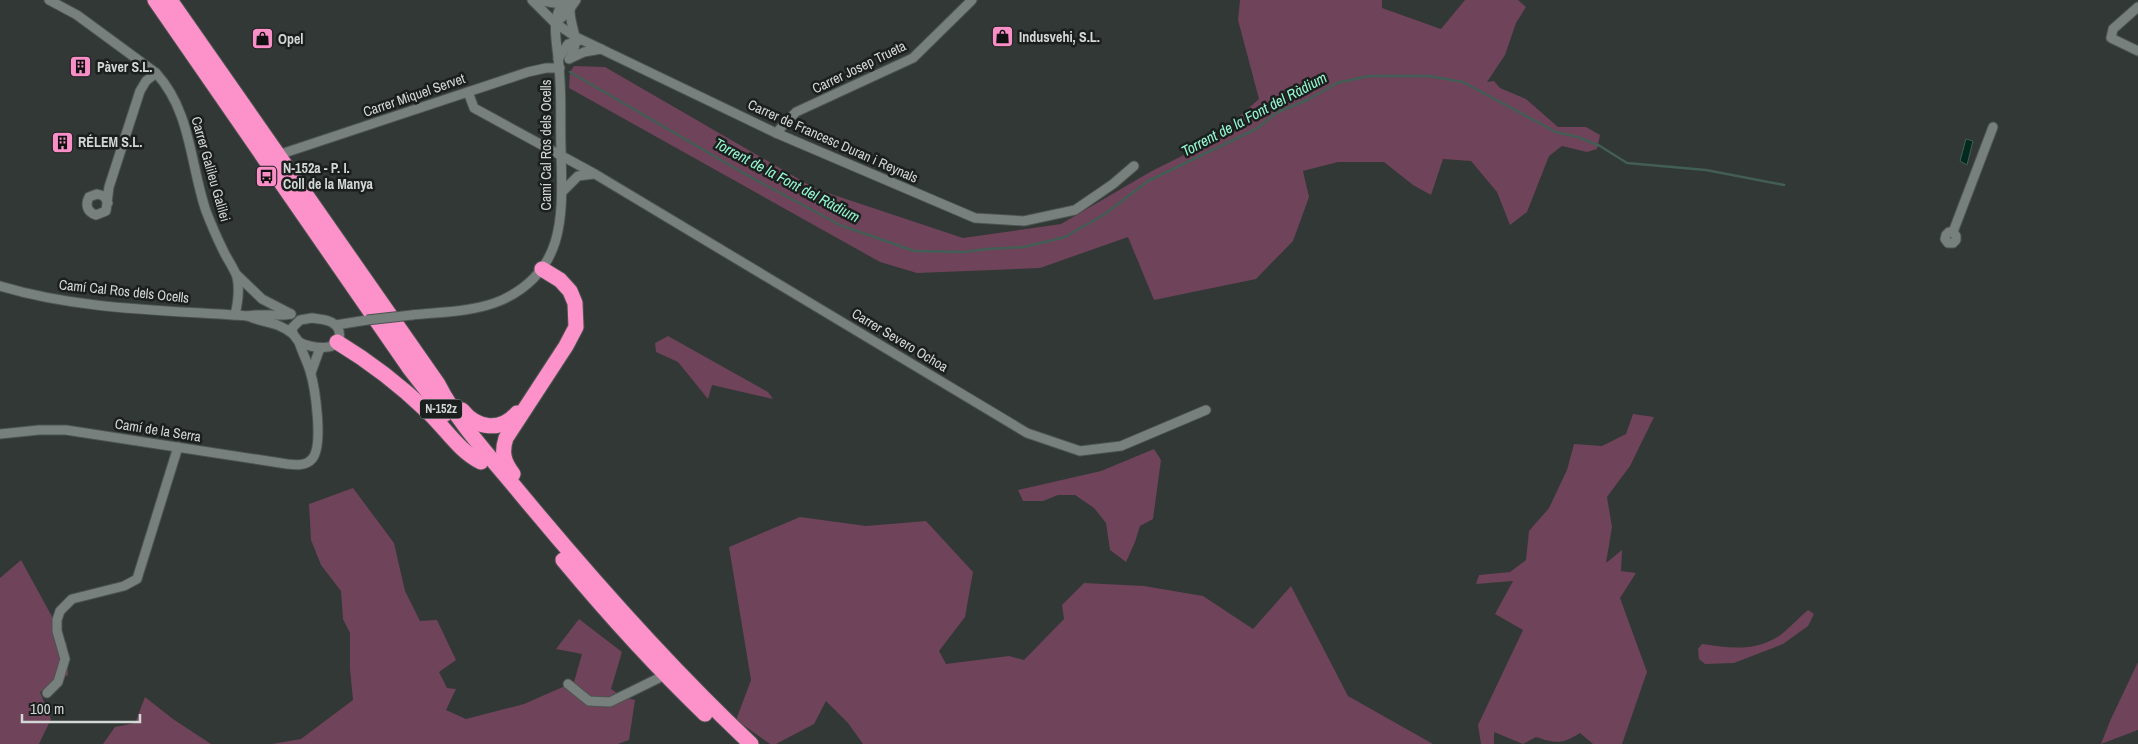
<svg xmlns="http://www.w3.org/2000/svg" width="2138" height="744" font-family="'Archivo Narrow',sans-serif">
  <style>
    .green { fill: #6f4359 }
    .water { fill: #04291e; stroke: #425e55 }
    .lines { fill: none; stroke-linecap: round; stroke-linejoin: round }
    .stream { stroke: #425e55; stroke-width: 2.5 }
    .street-casing { stroke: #4d5451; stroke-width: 11 }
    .highway-casing { stroke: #4d5451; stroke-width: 17 }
    .street { stroke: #78807d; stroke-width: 9 }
    .highway { stroke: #fd91c9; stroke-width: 15 }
    .street-bridge-casing { stroke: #4d5451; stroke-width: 11; stroke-linecap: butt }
    .street-bridge { stroke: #78807d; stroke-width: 9 }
    .labels { text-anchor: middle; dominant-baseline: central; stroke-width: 5; stroke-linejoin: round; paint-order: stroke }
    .shield { fill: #1b1f1d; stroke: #9ca09e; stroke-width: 1 }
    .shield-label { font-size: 12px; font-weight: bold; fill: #d3d8d6 }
    .poi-label { font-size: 14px; font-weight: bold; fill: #d3d8d6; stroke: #1b1f1d; text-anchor: start }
    .street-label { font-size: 14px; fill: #d3d8d6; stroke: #1b1f1d }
    .water-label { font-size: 15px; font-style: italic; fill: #95f8d4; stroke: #1b1f1d }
  </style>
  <rect width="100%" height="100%" fill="#313835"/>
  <g class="green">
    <polygon points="1240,0 1382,0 1382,8 1441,29 1465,0 1518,0 1526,7 1516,23 1505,55 1487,82 1494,81 1500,88 1526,99 1558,127 1586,127 1600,135 1597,149 1587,152 1562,146 1549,156 1527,212 1510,225 1497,192 1471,161 1443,159 1431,195 1413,185 1384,162 1338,162 1303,171 1309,197 1293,241 1256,279 1154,300 1128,237 1040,268 917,273 880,262 569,88 570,72 574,66 605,67 816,189 963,238 1061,224 1150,172 1210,142 1259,99 1238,20"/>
    <polygon points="668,336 768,392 773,399 712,385 708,399 678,362 656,352 655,343"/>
    <path d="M1633,414L1654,417L1630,466L1607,497L1612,527L1606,563L1622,550L1621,571L1636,573L1620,598L1647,672L1622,744H1593L1580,733C1562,744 1557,744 1536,737L1523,744L1494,732V744H1481L1478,725L1523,630L1495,614L1513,581L1476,584L1479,575L1510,572L1526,560L1529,531L1549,508L1567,470L1574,444L1602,446L1626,434Z"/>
    <polygon points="1154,449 1161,460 1153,519 1140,526 1135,542 1126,562 1110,550 1106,523 1094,508 1075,495 1058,495 1043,501 1023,501 1018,490 1101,471"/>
    <polygon points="353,488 394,543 405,591 420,621 437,620 456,660 439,672 447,688 456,689 446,710 466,719 524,704 574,682 582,654 556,649 579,619 622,652 611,689 623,697 635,700 629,740 618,744 272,744 301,739 353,700 350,669 350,633 343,619 341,591 321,565 311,540 309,504"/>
    <polygon points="800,517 866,526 926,521 973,572 965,617 939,651 946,664 1009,656 1024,660 1064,619 1062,605 1084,583 1144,586 1203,596 1253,629 1291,586 1348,696 1433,744 863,744 848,723 826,701 814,724 776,744 770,744 736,720 751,680 729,547"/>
    <polygon points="21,560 67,644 68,675 40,692 51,719 39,744 0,744 0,578"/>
    <path d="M1808,610L1814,614L1808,626L1783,644L1734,663L1705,664L1699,659L1698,649L1702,644C1730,648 1754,652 1779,636C1789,629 1798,618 1808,610Z"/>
    <polygon points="2138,662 2138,730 2101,744 2110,721"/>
    <polygon points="145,697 173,719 211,744 103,744 115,727 135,723"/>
  </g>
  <polygon class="water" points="1966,139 1973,141 1967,165 1960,161"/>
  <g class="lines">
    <polyline class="stream" points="570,72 745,174 840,225 914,251 964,252 987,249 1024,247 1065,237 1105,214 1148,181 1256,129 1278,112 1307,100 1337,83 1369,76 1429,76 1463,82 1556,132 1578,137 1600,146 1627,163 1706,170 1784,185"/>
    <defs>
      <g id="street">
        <path d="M49,0L77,15L156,73C191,111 190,164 206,211C211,224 217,238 223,250C227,259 234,268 237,277C240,290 238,302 235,315"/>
        <polyline points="532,0 555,23 576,37 776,133 975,218 1024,221 1075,210 1113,184 1134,166"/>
        <polyline points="537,0 554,3 566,1"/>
        <polyline points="2138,7 2113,29 2111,38 2138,51"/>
        <polyline points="555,23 567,13 576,0"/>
        <polyline points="571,58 584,52 601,49"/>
        <polyline points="558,59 568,44 581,40"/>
        <path d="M569,59C583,39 569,29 570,8"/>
        <polyline points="468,92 474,108 595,174 1027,433 1080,451 1121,446 1206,410"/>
        <polyline points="776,133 796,112 913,58 972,0"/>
        <polyline points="278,155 528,72 546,68 560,68"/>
        <polyline points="563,191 578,176 594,174"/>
        <path d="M108,203L104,196L97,194L89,197C85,205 87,212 96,215L106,211L109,187L140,91L146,81L156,73"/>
        <polyline points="1953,232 1949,232 1946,235 1945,239 1948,243 1953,243 1956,240 1956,236 1953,232 1993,127"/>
        <polyline points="237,275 262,299 291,314"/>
        <path d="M0,286C80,310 165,310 247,316C262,313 277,317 291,314"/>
        <path d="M412,315C441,312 475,312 502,300C569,269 562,209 561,148C560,121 562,94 559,68C558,45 549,20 564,2"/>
        <path d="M248,316C265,324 277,321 293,334"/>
        <path d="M312,318C318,319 326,319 331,322C335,324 338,327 339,331C344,354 310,348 299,342L293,334L292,328L300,320Z"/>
        <polyline points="336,325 367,320"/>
        <polyline points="311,373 320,348"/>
        <path d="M0,434L39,430H66L287,464C296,465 306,466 312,459C324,446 315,387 310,371C307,361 302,352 299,342"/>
        <polyline points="568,684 589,701 610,702 665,675"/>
        <polyline points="47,693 58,682 65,659 57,631 57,620 60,611 72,599 124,586 137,579 178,447"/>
      </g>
      <g id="highway">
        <polyline points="155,0 410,369 445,414"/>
        <path d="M170,0L438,384C457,422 493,460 520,493C593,581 668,666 751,744"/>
        <path d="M337,342C370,362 401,386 428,412C446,429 459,451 481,462"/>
        <path d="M462,410C477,429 501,432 517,413"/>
        <path d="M513,474C504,462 501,453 506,438L566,346L576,327L575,303L570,291L560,280L542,269"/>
        <path d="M563,560C608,614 655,666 705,714"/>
      </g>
    </defs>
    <use href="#street" class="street-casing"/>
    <use href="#highway" class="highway-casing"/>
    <use href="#street" class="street"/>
    <use href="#highway" class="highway"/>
    <defs>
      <polyline id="street-bridge" points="367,320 412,315"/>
    </defs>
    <use href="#street-bridge" class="street-bridge-casing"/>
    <use href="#street-bridge" class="street-bridge"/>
  </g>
  <defs>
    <symbol id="shop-square" viewBox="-11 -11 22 22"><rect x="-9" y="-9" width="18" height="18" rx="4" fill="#fa8fc7" stroke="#1b1f1d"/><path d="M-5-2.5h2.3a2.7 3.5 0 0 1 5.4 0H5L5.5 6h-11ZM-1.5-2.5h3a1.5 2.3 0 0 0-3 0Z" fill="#111"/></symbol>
    <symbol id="building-square" viewBox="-11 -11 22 22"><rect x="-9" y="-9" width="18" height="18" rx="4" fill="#fa8fc7" stroke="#1b1f1d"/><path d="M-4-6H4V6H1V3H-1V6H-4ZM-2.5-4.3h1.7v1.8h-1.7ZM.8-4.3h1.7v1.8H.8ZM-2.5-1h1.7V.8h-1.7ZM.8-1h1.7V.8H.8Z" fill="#111"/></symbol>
    <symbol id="bus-square" viewBox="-11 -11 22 22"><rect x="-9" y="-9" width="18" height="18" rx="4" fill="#fa8fc7" stroke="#1b1f1d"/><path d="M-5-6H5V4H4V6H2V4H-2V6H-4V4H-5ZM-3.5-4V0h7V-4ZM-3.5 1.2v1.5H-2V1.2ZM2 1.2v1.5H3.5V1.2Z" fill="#111"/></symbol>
  </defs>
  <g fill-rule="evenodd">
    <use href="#shop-square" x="990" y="24" width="25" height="25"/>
    <use href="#shop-square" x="250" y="26" width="25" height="25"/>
    <use href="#building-square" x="68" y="54" width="25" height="25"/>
    <use href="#building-square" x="50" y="130" width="25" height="25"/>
    <use href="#bus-square" x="254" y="164" width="25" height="25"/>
  </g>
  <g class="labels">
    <rect class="shield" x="420" y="399.5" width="42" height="19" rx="4"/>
    <g class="shield-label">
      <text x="441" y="409">N-152z</text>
    </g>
    <g class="poi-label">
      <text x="1019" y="37">Indusvehi, S.L.</text>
      <text x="278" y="39">Opel</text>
      <text x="97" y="67">Pàver S.L.</text>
      <text x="78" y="142">RÉLEM S.L.</text>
      <text x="283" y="168">N-152a - P. I.<tspan x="283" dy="16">Coll de la Manya</tspan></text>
    </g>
    <g class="street-label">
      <text transform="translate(859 67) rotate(-26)">Carrer Josep Trueta</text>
      <text transform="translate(414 95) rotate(-19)">Carrer Miquel Servet</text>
      <text transform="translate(833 141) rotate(24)">Carrer de Francesc Duran i Reynals</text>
      <text transform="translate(546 145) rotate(-90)">Camí Cal Ros dels Ocells</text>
      <text transform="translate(211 169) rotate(74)">Carrer Galileu Galilei</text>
      <text transform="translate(124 291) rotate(6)">Camí Cal Ros dels Ocells</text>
      <text transform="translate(900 340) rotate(31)">Carrer Severo Ochoa</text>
      <text transform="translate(158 430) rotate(9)">Camí de la Serra</text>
    </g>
    <g class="water-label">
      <text transform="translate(1254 114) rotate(-28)">Torrent de la Font del Ràdium</text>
      <text transform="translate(787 180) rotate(28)">Torrent de la Font del Ràdium</text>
    </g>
  </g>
  <path d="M22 714v8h118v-8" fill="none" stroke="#d3d8d6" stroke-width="2.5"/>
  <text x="30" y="714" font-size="15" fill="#d3d8d6" stroke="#1b1f1d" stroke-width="4" paint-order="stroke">100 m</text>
</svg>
